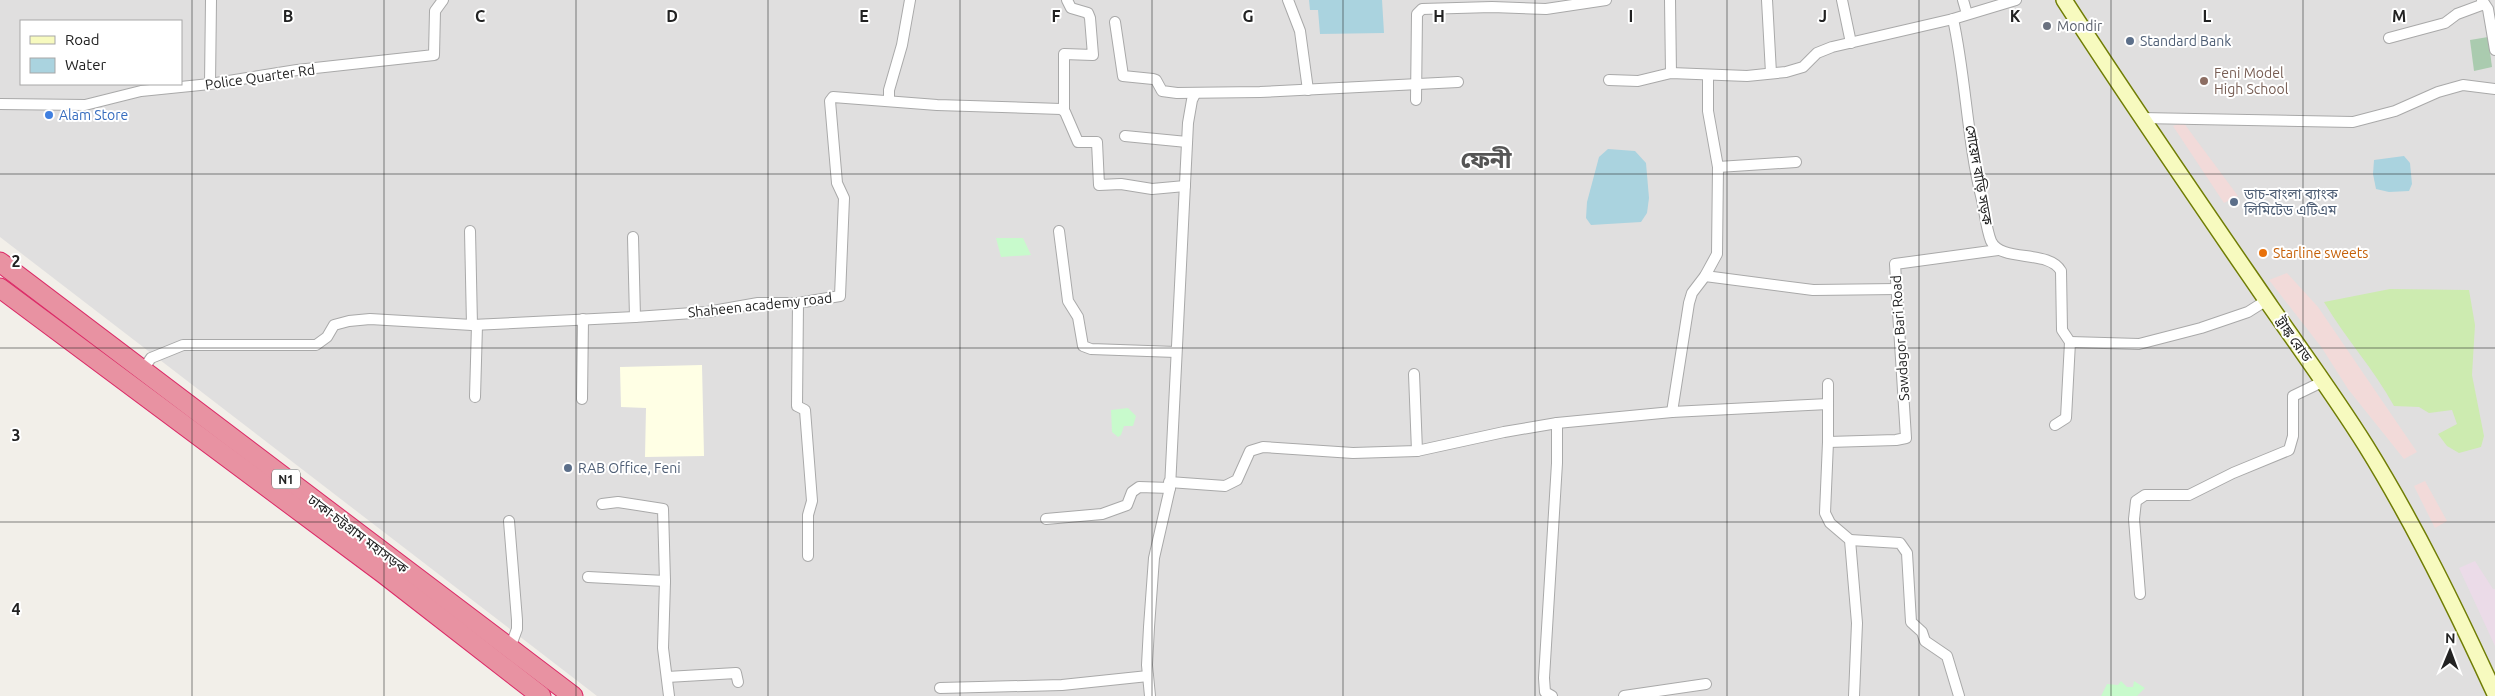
<svg xmlns="http://www.w3.org/2000/svg" width="2495" height="696" font-family="Ubuntu,'Noto Sans Bengali',sans-serif">
  <style>
    .residential { fill: #e0dfdf; fill-rule: evenodd }
    .commercial { fill: #f2dad9 }
    .industrial { fill: #ebdbe8 }
    .education { fill: #ffffe5 }
    .grass { fill: #cdebb0 }
    .cemetery { fill: #aacbaf }
    .park { fill: #c8facc }
    .water { fill: #aad3df }
    .lines { fill: none; stroke-linecap: round; stroke-linejoin: round }
    .street-casing { stroke: #a9a9a9; stroke-width: 12 }
    .secondary-casing { stroke: #707d05; stroke-width: 18 }
    .highway-casing { stroke: #dc2a67; stroke-width: 21 }
    .street { stroke: #fff; stroke-width: 10 }
    .secondary { stroke: #f7fabf; stroke-width: 15 }
    .highway { stroke: #e892a2; stroke-width: 19 }
    .grid { fill: none; stroke: #222; stroke-width: 1; stroke-opacity: 0.55 }
    .worship-dot { fill: #6b7280; stroke: #fff; stroke-width: 2 }
    .service-dot { fill: #5c6f8a; stroke: #fff; stroke-width: 2 }
    .education-dot { fill: #8d6e63; stroke: #fff; stroke-width: 2 }
    .shop-dot { fill: #3f7fe0; stroke: #fff; stroke-width: 2 }
    .food-dot { fill: #e8710a; stroke: #fff; stroke-width: 2 }
    .labels { text-anchor: middle; dominant-baseline: central; stroke-width: 4; stroke-linejoin: round; paint-order: stroke }
    .shield { fill: #fff; stroke: #646464; stroke-width: 1 }
    .shield-label { font-size: 12px; font-weight: bold; fill: #222 }
    .worship-label { font-size: 14px; fill: #5b616d; stroke: #fff; text-anchor: start }
    .service-label { font-size: 14px; fill: #4e5e75; stroke: #fff; text-anchor: start }
    .education-label { font-size: 14px; fill: #785e54; stroke: #fff; text-anchor: start }
    .street-label { font-size: 14px; fill: #222; stroke: #fff }
    .shop-label { font-size: 14px; fill: #366cbe; stroke: #fff; text-anchor: start }
    .food-label { font-size: 14px; fill: #c56008; stroke: #fff; text-anchor: start }
    .town-label { font-size: 24px; font-weight: bold; fill: #555; stroke: #fff }
    .grid-label { font-size: 16px; text-anchor: middle; font-weight: bold; fill: #222; stroke: #fff; stroke-width: 4; stroke-linejoin: round; paint-order: stroke }
  </style>
  <rect width="100%" height="100%" fill="#f2efe9"/>
  <path class="residential" d="M0,0H2495V696H597L0,237ZM21,21H181V84H21Z"/>
  <g class="commercial">
    <polygon points="2183,122 2238,196 2224,203 2173,126"/>
    <polygon points="2287,273 2318,307 2417,452 2404,459 2348,389 2322,348 2269,280"/>
    <polygon points="2425,481 2447,521 2435,528 2414,486"/>
  </g>
  <polygon class="industrial" points="2475,561 2493,589 2495,589 2495,646 2459,568"/>
  <polygon class="education" points="702,365 704,456 645,457 646,408 621,407 620,367"/>
  <path class="grass" d="M2390,289L2469,290L2475,325L2472,375L2484,436L2481,447L2459,453L2447,446L2438,434L2457,424L2452,410L2429,413L2419,407L2394,406C2374,369 2345,338 2324,302Z"/>
  <polygon class="cemetery" points="2488,37 2492,67 2474,71 2470,40"/>
  <g class="park">
    <polygon points="996,238 1023,238 1031,255 1001,257"/>
    <polygon points="1128,408 1136,416 1133,426 1124,426 1121,435 1118,437 1112,432 1111,410"/>
    <polygon points="2121,681 2127,687 2133,687 2134,681 2145,688 2137,696 2101,696 2107,684 2118,685"/>
  </g>
  <g class="water">
    <polygon points="1309,0 1382,0 1384,33 1320,34 1318,10 1310,10"/>
    <polygon points="1608,149 1635,151 1646,163 1649,198 1647,213 1641,222 1591,225 1586,218 1587,202 1599,157"/>
    <polygon points="2404,156 2410,163 2412,184 2409,191 2389,192 2376,189 2373,174 2374,160"/>
  </g>
  <g class="lines">
    <defs>
      <g id="street">
        <polyline points="1288,0 1300,31 1308,90"/>
        <polyline points="1670,0 1671,73"/>
        <polyline points="1767,0 1771,73"/>
        <polyline points="1842,0 1851,43"/>
        <polyline points="1963,0 1967,14"/>
        <polyline points="2482,0 2488,9 2495,50"/>
        <path d="M1953,19C1966,78 1967,141 1982,200C1985,213 1986,228 1991,241C2001,263 2049,249 2061,271L2062,330L2070,342L2066,418L2055,425"/>
        <polyline points="1115,22 1123,76 1153,79 1156,80 1162,91 1177,93 1260,92 1458,82"/>
        <polyline points="2389,38 2445,23 2457,14 2484,4"/>
        <polyline points="1609,80 1638,81 1671,73 1747,76 1786,72 1803,67 1817,53 1832,47 1953,19 2016,0"/>
        <polyline points="210,84 211,0"/>
        <polyline points="889,100 889,90 902,45 910,0"/>
        <polyline points="1416,100 1417,14 1422,9 1492,7 1546,9 1606,0"/>
        <polyline points="0,104 85,105 141,91 210,84 297,70 434,55 435,11 443,0"/>
        <polyline points="1064,110 1064,54 1093,55 1090,18 1088,13 1071,8 1067,0"/>
        <polyline points="2141,118 2353,122 2395,111 2438,92 2463,85 2495,89"/>
        <polyline points="1125,136 1187,142"/>
        <polyline points="1718,167 1796,162"/>
        <polyline points="470,231 472,325"/>
        <polyline points="1059,231 1068,301 1078,317 1083,346 1091,349 1176,352"/>
        <polyline points="633,237 635,317"/>
        <polyline points="1705,276 1813,290 1897,289"/>
        <polyline points="798,303 797,406 805,410 812,501 808,515 808,556"/>
        <polyline points="2070,342 2139,344 2201,328 2248,312 2267,300"/>
        <polyline points="142,371 151,358 183,345 316,345 327,337 334,325 349,321 370,319 472,325 635,317 707,312 758,303 798,303 840,296 844,198 837,183 830,101 833,97 937,105 1061,109 1065,112 1078,142 1097,142 1099,185 1121,184 1152,189 1185,186"/>
        <polyline points="1414,374 1417,451"/>
        <polyline points="1828,384 1828,442 1825,513 1830,523 1850,540 1857,623 1854,696"/>
        <polyline points="475,397 477,325"/>
        <polyline points="582,399 583,319"/>
        <polyline points="1672,412 1689,303 1692,293 1705,276 1717,254 1718,167 1708,111 1708,76"/>
        <polyline points="1828,442 1896,440 1906,438 1895,264 1998,250"/>
        <polyline points="1169,482 1225,486 1237,480 1250,451 1263,447 1353,453 1417,451 1504,432 1557,423 1672,412 1828,404"/>
        <polyline points="602,504 618,502 663,509 665,581 663,648 669,696"/>
        <polyline points="1046,519 1102,514 1127,505 1132,492 1139,487 1170,488"/>
        <polyline points="509,521 517,620 517,629 510,648"/>
        <polyline points="1850,540 1900,543 1907,553 1911,622 1922,632 1925,641 1947,656 1959,696"/>
        <polyline points="588,577 665,581"/>
        <polyline points="2140,594 2134,519 2136,501 2145,495 2189,495 2233,473 2289,450 2293,436 2293,396 2324,381"/>
        <polyline points="667,677 736,673 738,682"/>
        <polyline points="940,688 1062,685 1148,676"/>
        <polyline points="1150,696 1147,665 1149,627 1154,558 1170,488 1188,123 1192,100 1195,94"/>
        <polyline points="1552,696 1545,692 1544,678 1557,463 1557,423"/>
        <polyline points="1624,696 1706,684"/>
      </g>
      <path id="secondary" d="M2064,0C2131,104 2201,205 2271,307C2303,353 2336,398 2366,446C2415,525 2456,609 2495,694"/>
      <g id="highway">
        <polyline points="0,262 573,696"/>
        <polyline points="0,288 384,574 541,696"/>
      </g>
    </defs>
    <use href="#street" class="street-casing"/>
    <use href="#secondary" class="secondary-casing"/>
    <use href="#highway" class="highway-casing"/>
    <use href="#street" class="street"/>
    <use href="#secondary" class="secondary"/>
    <use href="#highway" class="highway"/>
  </g>
  <path class="grid" d="M192,0V696M384,0V696M576,0V696M768,0V696M960,0V696M1152,0V696M1343,0V696M1535,0V696M1727,0V696M1919,0V696M2111,0V696M2303,0V696M0,174H2495M0,348H2495M0,522H2495"/>
  <circle class="worship-dot" cx="2047" cy="26" r="5"/>
  <g class="service-dot">
    <circle cx="2130" cy="41" r="5"/>
    <circle cx="2234" cy="202" r="5"/>
    <circle cx="568" cy="468" r="5"/>
  </g>
  <circle class="education-dot" cx="2204" cy="81" r="5"/>
  <circle class="shop-dot" cx="49" cy="115" r="5"/>
  <circle class="food-dot" cx="2263" cy="253" r="5"/>
  <g class="labels">
    <rect class="shield" x="272" y="469.5" width="28" height="19" rx="4"/>
    <g class="shield-label">
      <text x="286" y="479">N1</text>
    </g>
    <g class="worship-label">
      <text x="2057" y="26">Mondir</text>
    </g>
    <g class="service-label">
      <text x="2140" y="41">Standard Bank</text>
      <text x="2244" y="194">ডাচ-বাংলা ব্যাংক<tspan x="2244" dy="16">লিমিটেড এটিএম</tspan></text>
      <text x="578" y="468">RAB Office, Feni</text>
    </g>
    <g class="education-label">
      <text x="2214" y="73">Feni Model<tspan x="2214" dy="16">High School</tspan></text>
    </g>
    <g class="street-label">
      <text transform="translate(260 77) rotate(-8)">Police Quarter Rd</text>
      <text transform="translate(1979 175) rotate(80)">সোয়েদ বাড়ি সড়ক</text>
      <text transform="translate(760 305) rotate(-6)">Shaheen academy road</text>
      <text transform="translate(1900 338) rotate(-94)">Sawdagor Bari Road</text>
      <text transform="translate(2294 339) rotate(55)">ট্রাঙ্ক রোড</text>
      <text transform="translate(358 534) rotate(37)">ঢাকা-চট্টগ্রাম মহাসড়ক</text>
    </g>
    <g class="shop-label">
      <text x="59" y="115">Alam Store</text>
    </g>
    <g class="food-label">
      <text x="2273" y="253">Starline sweets</text>
    </g>
    <g class="town-label">
      <text x="1486" y="159">ফেনী</text>
    </g>
  </g>
  <g class="grid-label">
    <text x="288" y="22">B</text>
    <text x="480" y="22">C</text>
    <text x="672" y="22">D</text>
    <text x="864" y="22">E</text>
    <text x="1056" y="22">F</text>
    <text x="1248" y="22">G</text>
    <text x="1439" y="22">H</text>
    <text x="1631" y="22">I</text>
    <text x="1823" y="22">J</text>
    <text x="2015" y="22">K</text>
    <text x="2207" y="22">L</text>
    <text x="2399" y="22">M</text>
    <text x="16" y="267">2</text>
    <text x="16" y="441">3</text>
    <text x="16" y="615">4</text>
  </g>
  <rect x="20" y="20" width="162" height="65" fill="#ffffff" stroke="#a7a7a7"/>
  <rect x="30" y="36" width="25" height="8" fill="#f7fabf" stroke="#a7a7a7"/>
  <text x="65" y="45" font-size="15" fill="#222222">Road</text>
  <rect x="30" y="58" width="25" height="15" fill="#aad3df" stroke="#a7a7a7"/>
  <text x="65" y="70" font-size="15" fill="#222222">Water</text>
  <g transform="translate(2450 651) rotate(1)" stroke="#ffffff" stroke-width="4" paint-order="stroke">
  <path d="M0-4L9 19L0 12L-9 19Z" fill="#222222"/>
  <text y="-8" font-size="14" font-weight="bold" text-anchor="middle" fill="#222222">N</text>
  </g>
</svg>
